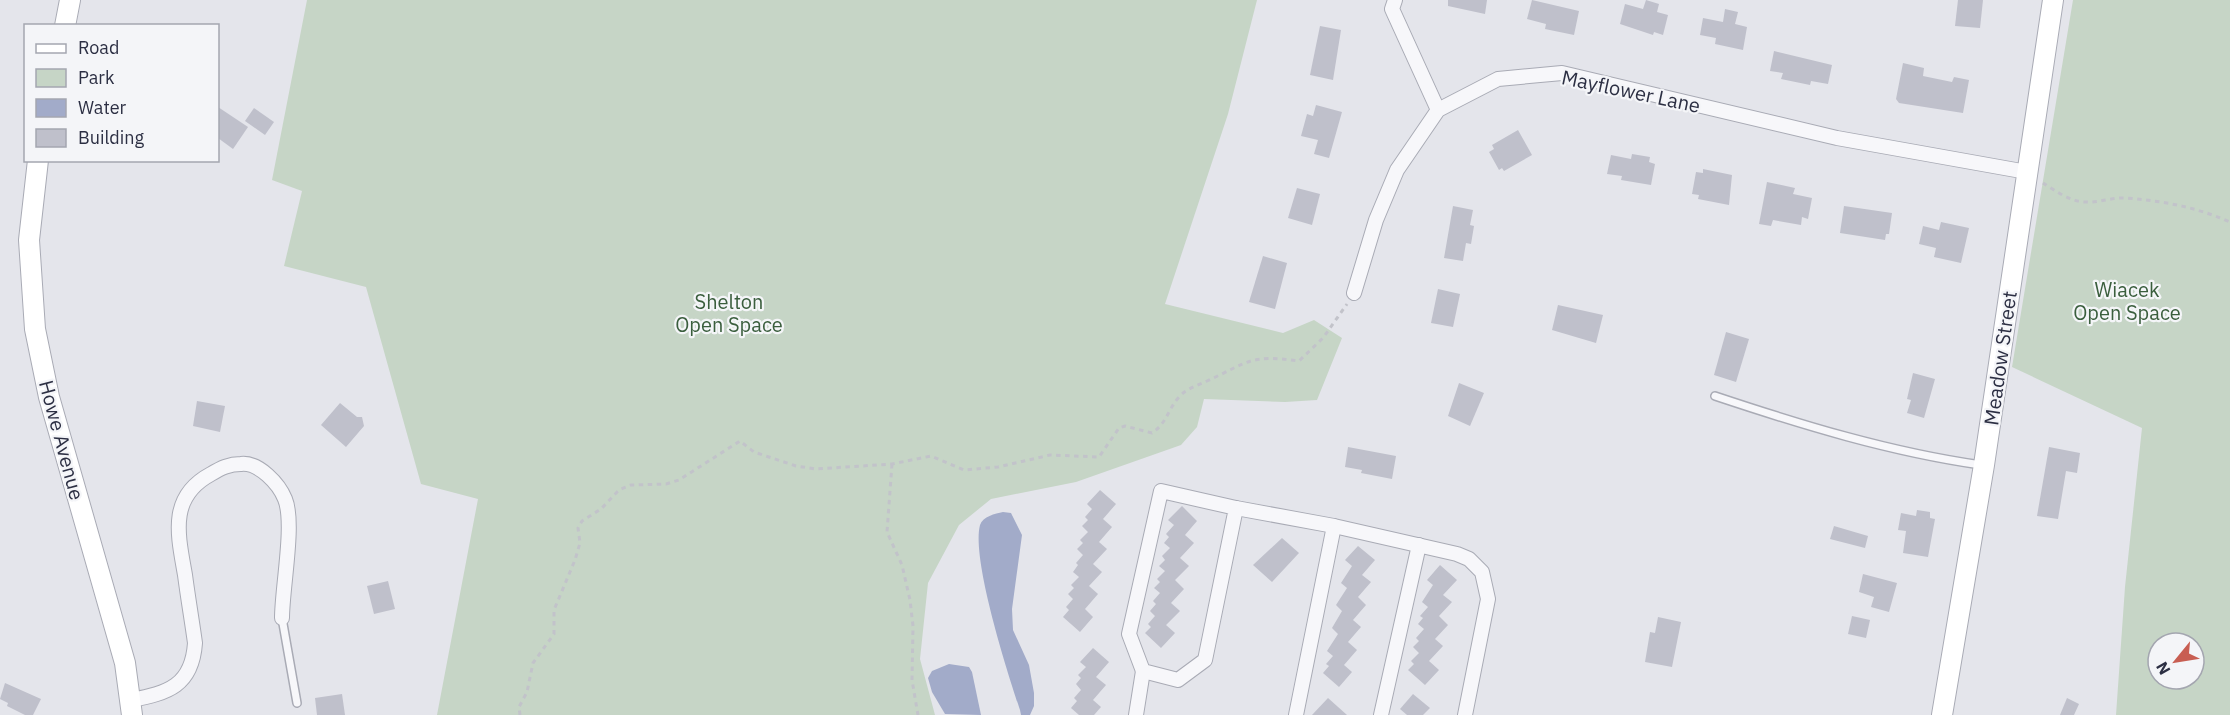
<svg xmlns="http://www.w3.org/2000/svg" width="2230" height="715" font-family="'IBM Plex Sans',sans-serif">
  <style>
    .green { fill: #c6d5c6; fill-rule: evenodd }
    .water { fill: #a2abc9 }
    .building { fill: #bfc0cb }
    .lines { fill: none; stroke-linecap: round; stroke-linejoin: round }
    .lane-casing { stroke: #a9abb5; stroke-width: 10 }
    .street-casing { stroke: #a9abb5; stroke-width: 16 }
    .secondary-casing { stroke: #a9abb5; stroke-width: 22 }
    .path { stroke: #c2c3ca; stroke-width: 3; stroke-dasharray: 4.5 4.5; stroke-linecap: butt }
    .lane { stroke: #f7f7fa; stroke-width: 7 }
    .street { stroke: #f7f7fa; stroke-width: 14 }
    .secondary { stroke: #fff; stroke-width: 20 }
    .labels { text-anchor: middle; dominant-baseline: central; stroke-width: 4.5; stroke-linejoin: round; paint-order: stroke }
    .street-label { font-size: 20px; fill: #2c2f43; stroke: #f4f5f8 }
    .park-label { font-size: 20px; fill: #3a5e3d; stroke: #f4f5f8 }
  </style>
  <rect width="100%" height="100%" fill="#e4e5eb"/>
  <g class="green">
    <polygon points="307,0 1257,0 1228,114 1165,304 1283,333 1314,320 1342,338 1317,400 1285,402 1204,399 1197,427 1181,445 1076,482 991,499 959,525 928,583 920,659 935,715 437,715 478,499 421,484 366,287 284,266 302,191 272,180"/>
    <path d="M2073,0H2230V715H2116L2125,587L2142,428L2012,367ZM2158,643H2194V679H2158Z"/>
  </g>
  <g class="water">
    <path d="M1003,512L1011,513L1022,535L1012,609L1013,630L1029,665L1034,693V706L1030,715H1021L1020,710C1008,674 971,559 980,525C983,516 995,514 1003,512Z"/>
    <polygon points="949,664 969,667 972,672 981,715 945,714 932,692 928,678 932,671"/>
  </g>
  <g class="building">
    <polygon points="1448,0 1487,0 1485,14 1448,6"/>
    <polygon points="1532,0 1579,11 1574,35 1545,29 1546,24 1527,19"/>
    <polygon points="1646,0 1659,4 1657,12 1668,15 1663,35 1654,32 1653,35 1620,24 1625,4 1643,9"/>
    <polygon points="1958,0 1983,0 1980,28 1955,26"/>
    <polygon points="1725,9 1738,12 1735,24 1747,27 1743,50 1715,44 1716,38 1700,35 1703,18 1723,22"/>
    <polygon points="1320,26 1341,30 1333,80 1310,75"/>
    <polygon points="1774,51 1832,65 1828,84 1811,81 1810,85 1781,79 1783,73 1770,71"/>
    <polygon points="1903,63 1924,68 1923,76 1952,82 1954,77 1969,80 1963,113 1899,103 1896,99"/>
    <polygon points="1316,105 1342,112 1329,158 1314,154 1318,140 1301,136 1307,114 1313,116"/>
    <polygon points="218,107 248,127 233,149 218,138"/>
    <polygon points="254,108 274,122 265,135 245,121"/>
    <polygon points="1518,130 1532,155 1504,171 1502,168 1499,170 1489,152 1494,149 1492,145"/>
    <polygon points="1632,154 1650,157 1649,162 1655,164 1651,185 1621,180 1622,176 1607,174 1611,155 1631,159"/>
    <polygon points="1703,169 1732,175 1729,205 1698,199 1699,195 1692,194 1696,172 1703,173"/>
    <polygon points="1767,182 1795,188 1793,194 1812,198 1808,219 1802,217 1801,225 1773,220 1771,226 1759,224"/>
    <polygon points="1297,188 1320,194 1312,225 1288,218"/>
    <polygon points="1453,206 1473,210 1470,225 1474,226 1471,244 1466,243 1463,261 1444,258"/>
    <polygon points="1844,206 1892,213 1889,234 1886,234 1885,240 1840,233"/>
    <polygon points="1941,222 1969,228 1961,263 1934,257 1936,248 1919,244 1923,226 1939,230"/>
    <polygon points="1263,256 1287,263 1275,309 1249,302"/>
    <polygon points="1438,289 1460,294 1453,327 1431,323"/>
    <polygon points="1558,305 1603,315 1596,343 1552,330"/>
    <polygon points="1726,332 1749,339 1736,382 1714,375"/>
    <polygon points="1913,373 1935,379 1924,418 1907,413 1911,400 1907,399"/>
    <polygon points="1459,383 1484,393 1470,426 1448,416"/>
    <polygon points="197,401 225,406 220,432 193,426"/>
    <polygon points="340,403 357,417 362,417 364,426 346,447 321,425"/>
    <polygon points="1348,447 1396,456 1392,479 1361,473 1362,470 1345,467"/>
    <polygon points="2049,447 2080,453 2077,473 2066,471 2058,519 2037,516"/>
    <polygon points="1100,490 1116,504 1103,519 1112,527 1099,542 1107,549 1093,564 1102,572 1089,586 1098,594 1085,609 1093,617 1080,632 1063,617 1069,610 1066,607 1073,599 1068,594 1074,588 1071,585 1079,577 1073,572 1078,565 1076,563 1083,555 1077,549 1083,543 1080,540 1088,532 1082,526 1088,520 1085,517 1092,509 1087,504"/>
    <polygon points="1182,506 1197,521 1185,535 1194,543 1180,558 1189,566 1175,580 1184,589 1171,603 1180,611 1166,625 1175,633 1161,648 1145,633 1151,627 1148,624 1155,616 1150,611 1156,604 1153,601 1160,593 1154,588 1160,582 1157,579 1165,571 1159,566 1165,560 1162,556 1170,548 1164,543 1169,537 1166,534 1174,525 1168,520"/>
    <polygon points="1917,510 1930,512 1930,518 1935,519 1928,557 1903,553 1906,531 1898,530 1901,513 1916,516"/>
    <polygon points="1834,526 1868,536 1865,548 1830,539"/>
    <polygon points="1282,538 1299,553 1272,582 1253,565"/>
    <polygon points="1358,546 1375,560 1362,575 1371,582 1358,597 1366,605 1353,620 1361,627 1348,642 1357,650 1344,665 1352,672 1339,687 1323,673 1329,666 1326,664 1333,656 1327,651 1338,634 1332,628 1342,611 1336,605 1347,588 1341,583 1352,566 1345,560"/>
    <polygon points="1440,565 1457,580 1443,595 1452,602 1439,616 1448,625 1435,639 1443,646 1429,661 1439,670 1425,685 1408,670 1414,664 1411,661 1419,653 1413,647 1419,641 1416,638 1424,629 1418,624 1423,618 1420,616 1428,607 1422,602 1433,585 1427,580"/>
    <polygon points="1863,574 1897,583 1889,612 1871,607 1874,597 1859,592"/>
    <polygon points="388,581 395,609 374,614 367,586"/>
    <polygon points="1852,616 1870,620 1866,638 1848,634"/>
    <polygon points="1658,617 1681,622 1672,667 1645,662 1650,632 1655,633"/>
    <polygon points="1093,648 1109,662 1096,677 1106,685 1093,700 1101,707 1094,715 1079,715 1071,708 1077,701 1074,698 1081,690 1076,684 1081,678 1078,675 1086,667 1080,662"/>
    <polygon points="5,683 41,699 33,715 25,715 7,706 8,703 0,699"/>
    <polygon points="342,694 345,715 317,715 315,698"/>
    <polygon points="1413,694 1430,708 1423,715 1407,715 1400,709"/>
    <polygon points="1328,698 1347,715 1312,715"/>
    <polygon points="2067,698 2079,704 2074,715 2060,715"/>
  </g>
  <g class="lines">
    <defs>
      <g id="lane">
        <path d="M1715,396C1802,425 1890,452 1981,465"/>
        <polyline points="282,618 297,703"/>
      </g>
      <g id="street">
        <polyline points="1395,0 1392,9 1438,110"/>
        <polyline points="1354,293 1376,220 1397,170 1438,110 1498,79 1562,73 1837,138 2027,172"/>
        <polygon points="1161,491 1236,508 1205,660 1178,680 1143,671 1129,634"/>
        <polyline points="1236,508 1334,526 1457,554 1469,559 1482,572 1488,599 1465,715"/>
        <path d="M131,700C168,693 192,686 195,643C192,621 188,598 185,575C178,535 168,497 211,474C221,468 229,464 241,464C259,462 279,484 285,499C295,523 282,588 282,618"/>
        <polyline points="1136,715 1143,671"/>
        <polyline points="1296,715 1334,526"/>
        <polyline points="1381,715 1419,545"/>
      </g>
      <g id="secondary">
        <polyline points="65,26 70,0"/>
        <polyline points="38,160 29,240 35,329 49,397 125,663 132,715"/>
        <polyline points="1942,715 1984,465 2053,0"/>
      </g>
    </defs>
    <use href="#lane" class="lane-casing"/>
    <use href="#street" class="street-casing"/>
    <use href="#secondary" class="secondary-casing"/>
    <g class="path">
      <path d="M2043,183C2054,190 2071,202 2085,202C2099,203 2112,197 2126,198C2163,201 2196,207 2230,222"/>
      <polyline points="892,464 887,532 902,565 910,600 913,626 912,680 918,715"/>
      <path d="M520,715L519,707L527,692L533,663L554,634V610L575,560L580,543L578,528L582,521L601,509L619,490L631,485L666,484L679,480L740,441L754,452L796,466L816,469L892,464L931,456L964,470L998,467L1050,455L1099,457L1119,428L1125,426L1152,433C1167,423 1168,409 1179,397C1187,388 1197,386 1207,381C1249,362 1249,354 1299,361L1323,338L1347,304"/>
    </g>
    <use href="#lane" class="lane"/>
    <use href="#street" class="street"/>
    <use href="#secondary" class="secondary"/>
  </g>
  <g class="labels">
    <g class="street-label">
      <text transform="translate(1631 91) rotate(12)">Mayflower Lane</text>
      <text transform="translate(2000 358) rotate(-82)">Meadow Street</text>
      <text transform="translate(62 440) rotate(75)">Howe Avenue</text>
    </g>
    <g class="park-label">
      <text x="2127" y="289">Wiacek<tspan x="2127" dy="23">Open Space</tspan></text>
      <text x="729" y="301">Shelton<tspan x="729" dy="23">Open Space</tspan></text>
    </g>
  </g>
  <rect x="24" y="24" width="195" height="138" fill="#f4f5f8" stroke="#a4a6b0" stroke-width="1.5"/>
  <rect x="36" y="44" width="30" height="9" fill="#ffffff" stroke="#a4a6b0" stroke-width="1.5"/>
  <text x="78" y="54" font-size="18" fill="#2c2f43">Road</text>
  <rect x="36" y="69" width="30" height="18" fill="#c6d5c6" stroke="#a4a6b0" stroke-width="1.5"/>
  <text x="78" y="84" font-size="18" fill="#2c2f43">Park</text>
  <rect x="36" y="99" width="30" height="18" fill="#a2abc9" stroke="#a4a6b0" stroke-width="1.5"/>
  <text x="78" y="114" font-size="18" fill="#2c2f43">Water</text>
  <rect x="36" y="129" width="30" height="18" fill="#bfc0cb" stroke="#a4a6b0" stroke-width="1.5"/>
  <text x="78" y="144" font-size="18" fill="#2c2f43">Building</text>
  <g transform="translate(2176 661) rotate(240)"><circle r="28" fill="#f4f5f8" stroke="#a4a6b0" stroke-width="1.5"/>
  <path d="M0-4.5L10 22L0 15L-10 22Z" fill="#c85e52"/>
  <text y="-9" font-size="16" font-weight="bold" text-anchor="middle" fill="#2c2f43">N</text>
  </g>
</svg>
